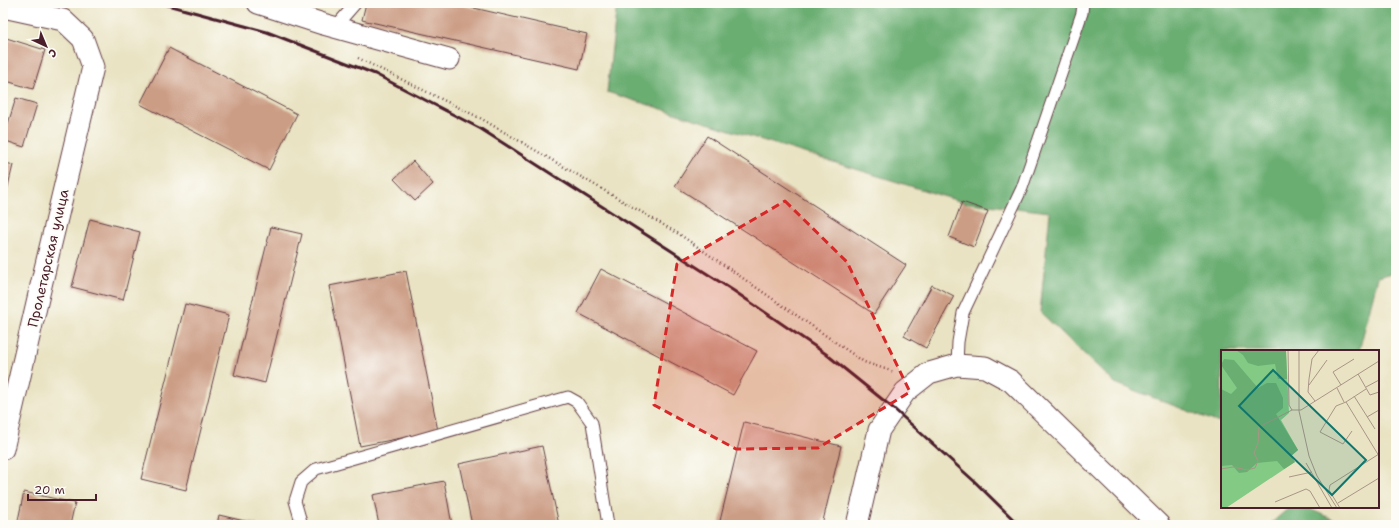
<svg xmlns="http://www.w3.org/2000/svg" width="1399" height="528" font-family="'Shantell Sans',sans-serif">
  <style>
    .forest { fill: #6aae72; stroke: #5a664e }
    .building { fill: #cc9d85 }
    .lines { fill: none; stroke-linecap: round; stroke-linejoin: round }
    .lane-casing { stroke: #623c42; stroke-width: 13 }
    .street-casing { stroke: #623c42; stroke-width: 23 }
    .path { stroke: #623c42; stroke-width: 2.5; stroke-dasharray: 1 3; stroke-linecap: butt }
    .lane { stroke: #fff; stroke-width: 11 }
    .street { stroke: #fff; stroke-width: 21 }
    .rail { stroke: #4a1f2b; stroke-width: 3 }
    .marked { fill: #d62828; fill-opacity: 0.2; stroke: #d62828; stroke-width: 3; stroke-dasharray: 8 5; stroke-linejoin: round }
    .labels { text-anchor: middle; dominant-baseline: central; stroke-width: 4; stroke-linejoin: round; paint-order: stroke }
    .street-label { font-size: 14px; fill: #4a1f2b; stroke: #fdfcf7 }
    .inset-road { fill: none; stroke: #a99586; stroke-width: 1 }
    .view { fill: #0f766e; fill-opacity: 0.15; stroke: #0f766e; stroke-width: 2 }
    .inset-edge { fill: none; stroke: #4a1f2b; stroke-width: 2 }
  </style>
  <rect width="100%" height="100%" fill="#fdfcf7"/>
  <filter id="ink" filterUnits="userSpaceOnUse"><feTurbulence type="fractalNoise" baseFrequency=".025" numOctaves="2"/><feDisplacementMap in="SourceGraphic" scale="8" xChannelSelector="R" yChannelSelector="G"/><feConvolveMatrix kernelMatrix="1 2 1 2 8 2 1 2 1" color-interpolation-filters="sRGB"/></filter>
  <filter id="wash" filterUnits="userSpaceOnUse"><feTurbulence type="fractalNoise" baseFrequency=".012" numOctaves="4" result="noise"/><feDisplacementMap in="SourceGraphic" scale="16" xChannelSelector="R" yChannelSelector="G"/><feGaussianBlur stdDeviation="0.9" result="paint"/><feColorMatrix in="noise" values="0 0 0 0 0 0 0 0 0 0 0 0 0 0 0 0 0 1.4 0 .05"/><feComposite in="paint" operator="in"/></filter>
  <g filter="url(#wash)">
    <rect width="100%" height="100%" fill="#e9e3c3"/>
    <g class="forest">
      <polygon points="617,3 1396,3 1396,272 1378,277 1359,351 1222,351 1222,424 1115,383 1040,312 1050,212 962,202 607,92"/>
      <polygon points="1290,507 1305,507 1346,525 1269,525"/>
    </g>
    <g id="blocks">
      <g class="building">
        <polygon points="366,3 452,3 587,34 579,69 362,20"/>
        <polygon points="3,37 45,50 33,89 3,80"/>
        <polygon points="169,48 297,114 269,170 140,104"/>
        <polygon points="16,98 37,104 24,147 3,140"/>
        <polygon points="707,136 906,265 874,314 675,186"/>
        <polygon points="413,161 433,184 415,201 394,179"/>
        <polygon points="3,162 13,165 4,203 3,203"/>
        <polygon points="962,202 988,211 974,247 949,237"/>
        <polygon points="90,219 140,232 123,300 72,287"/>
        <polygon points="271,227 302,234 265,383 234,375"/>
        <polygon points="3,247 6,248 4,257 3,257"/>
        <polygon points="601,269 757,351 733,395 578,313"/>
        <polygon points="406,271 438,431 360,446 329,286"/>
        <polygon points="932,285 954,296 926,348 904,336"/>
        <polygon points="185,304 229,315 186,490 141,479"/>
        <polygon points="744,422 841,446 822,525 719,525"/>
        <polygon points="542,446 559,525 472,525 459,464"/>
        <polygon points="444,481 452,525 379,525 373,495"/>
        <polygon points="24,492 75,503 70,525 17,525"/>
        <polygon points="219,515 257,524 257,525 217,525"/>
      </g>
    </g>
  </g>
  <g filter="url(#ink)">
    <use href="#blocks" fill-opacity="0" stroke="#623c42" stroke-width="1"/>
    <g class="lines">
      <defs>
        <g id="lane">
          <polyline points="335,27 356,3"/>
          <polyline points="957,365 958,342 963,313 1022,188 1082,13 1083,3"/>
          <polyline points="302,525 295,501 301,482 316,469 568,397 577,402 592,423 608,525"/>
        </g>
        <g id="street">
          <polyline points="258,3 323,24 449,59"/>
          <polyline points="3,7 63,20 83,39 93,67 39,294 3,449"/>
          <polyline points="857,525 879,430 905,392 929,373 957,365 985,367 1011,381 1159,525"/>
        </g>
      </defs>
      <use href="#lane" class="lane-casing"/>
      <use href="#street" class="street-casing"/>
      <polyline class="path" points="358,58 480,118 679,234 864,362 894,372"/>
      <use href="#lane" class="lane"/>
      <use href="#street" class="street"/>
      <polyline class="rail" points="160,3 267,32 375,74 481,129 734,291 826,354 893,408 974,481 1019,525"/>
    </g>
  </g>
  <path class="marked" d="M785,201L847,262L910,392L818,448L736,449L654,405L677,264Z"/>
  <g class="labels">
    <g class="street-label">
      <text transform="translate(48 258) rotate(-77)">Пролетарская улица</text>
    </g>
  </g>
  <g transform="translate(1221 350)">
    <rect width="158" height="158" fill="#e9e3c3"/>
    <path d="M0,0H65L68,63L60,70L77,100L70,106L74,112L5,158H0Z" fill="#83ca85"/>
    <path d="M15,0H65L66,29H57L54,14L37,16L27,13L22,5ZM3,9L13,10L37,38L46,33H55L62,48V58L55,64L77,100L70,106L74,112L63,119L56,111L36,113L26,122L18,123L11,115L0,116V39L10,44L16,38L0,15Z" fill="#6aae72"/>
    <path class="inset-road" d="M67,0L68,55L71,60M78,0V61L88,106L96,126L116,158M137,24L149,45L158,42M88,35L106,10M120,35L112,22L133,9M145,37L158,30M116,38L123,52M133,46L154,79M94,51L87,42L88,29L91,9L98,0M125,52L145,39M71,60H80L158,11M146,67L158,60M131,81L122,94L99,82L115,56L125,52L158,106M85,113L111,158M0,119L12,117L26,120L34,118L37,111L33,103L37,93L38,77L71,60M68,127L91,122M54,152L85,139L89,141L99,158M117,153L158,128M119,158L108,140L109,135L158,104"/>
    <path class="view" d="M52,20L145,110L111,145L18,56Z"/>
    <rect width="158" height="158" class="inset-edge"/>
  </g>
  <rect width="1399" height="528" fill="none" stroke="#fdfcf7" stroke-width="16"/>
  <g transform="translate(46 46) rotate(136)" stroke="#fdfcf7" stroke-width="3" paint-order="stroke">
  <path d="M0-3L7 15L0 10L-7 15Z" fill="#4a1f2b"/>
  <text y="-6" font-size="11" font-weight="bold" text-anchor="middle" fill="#4a1f2b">С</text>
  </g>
  <path d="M28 494v6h68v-6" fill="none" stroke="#4a1f2b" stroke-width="2"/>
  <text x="34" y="494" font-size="12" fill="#4a1f2b" stroke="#fdfcf7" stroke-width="3" paint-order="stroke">20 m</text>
</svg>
